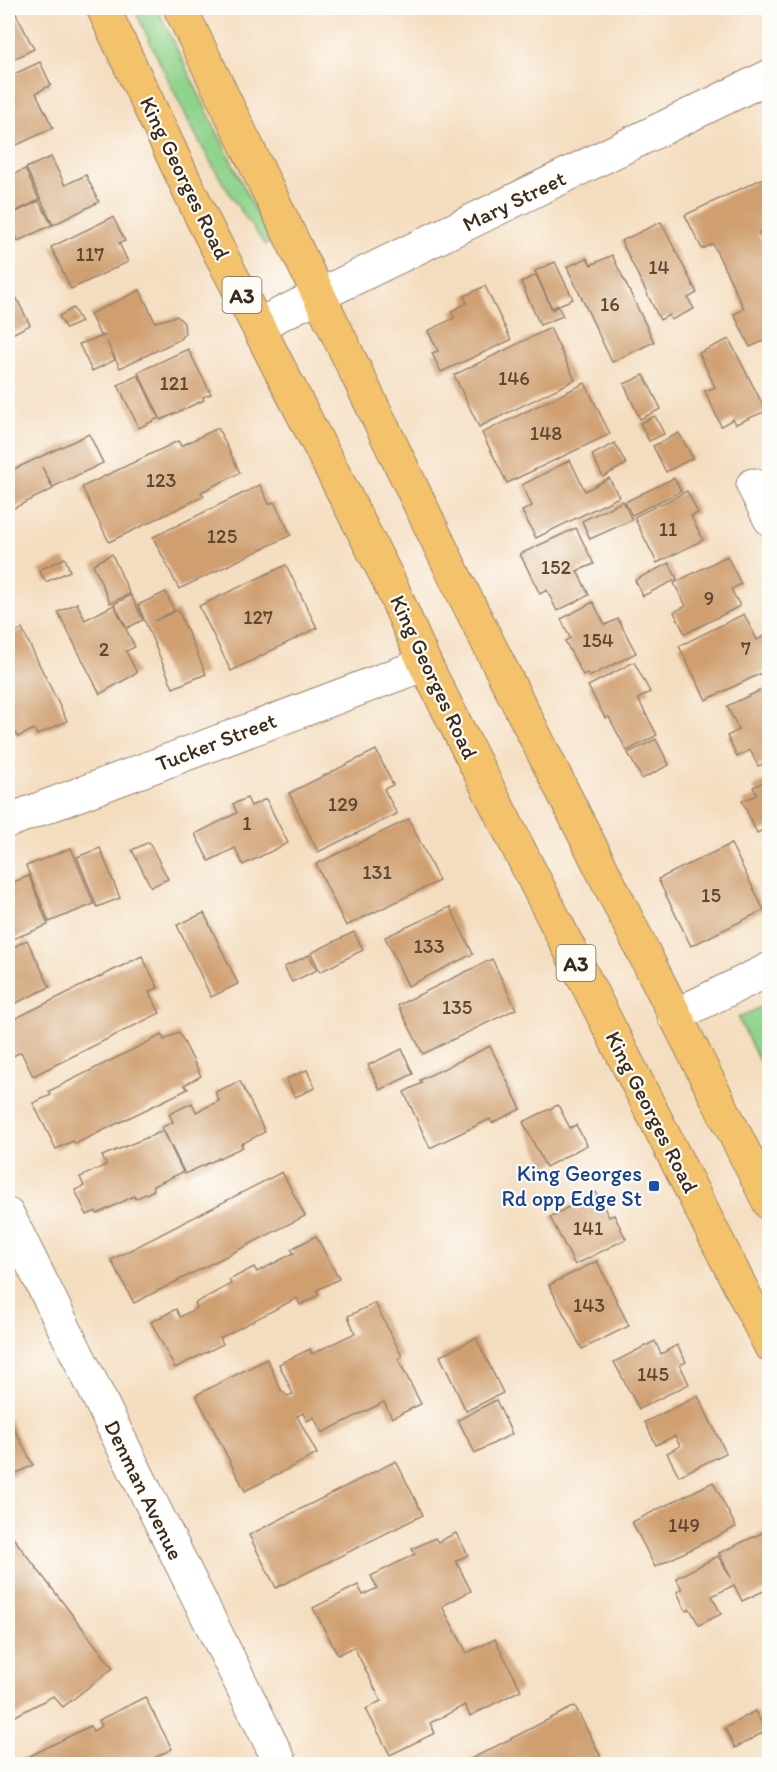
<svg xmlns="http://www.w3.org/2000/svg" width="777" height="1772" font-family="Itim,sans-serif">
  <style>
    .green { fill: #8fd48d; stroke: #657f56; stroke-width: 1.5 }
    .building { fill: #cf9f6f }
    .lines { fill: none; stroke-linecap: round; stroke-linejoin: round }
    .street-casing { stroke: #98846e; stroke-width: 35 }
    .highway-casing { stroke: #98846e; stroke-width: 35 }
    .street { stroke: #fff; stroke-width: 33 }
    .highway { stroke: #f3c26a; stroke-width: 33 }
    .transit-dot { fill: #1a4fb4; stroke: #fdfcf7; stroke-width: 2 }
    .labels { text-anchor: middle; dominant-baseline: central; stroke-width: 4.5; stroke-linejoin: round; paint-order: stroke }
    .number-label { font-size: 20px; fill: #604732 }
    .shield { fill: #fdfcf7; stroke: #75695f; stroke-width: 1.5 }
    .shield-label { font-size: 21px; font-weight: bold; fill: #3b2a1e }
    .street-label { font-size: 22px; fill: #3b2a1e; stroke: #fdfcf7 }
    .transit-label { font-size: 22px; fill: #164399; stroke: #fdfcf7; text-anchor: end }
  </style>
  <rect width="100%" height="100%" fill="#fdfcf7"/>
  <filter id="ink" filterUnits="userSpaceOnUse"><feTurbulence type="fractalNoise" baseFrequency=".0167" numOctaves="2"/><feDisplacementMap in="SourceGraphic" scale="12" xChannelSelector="R" yChannelSelector="G"/><feConvolveMatrix kernelMatrix="1 2 1 2 8 2 1 2 1" color-interpolation-filters="sRGB"/></filter>
  <filter id="wash" filterUnits="userSpaceOnUse"><feTurbulence type="fractalNoise" baseFrequency=".008" numOctaves="4" result="noise"/><feDisplacementMap in="SourceGraphic" scale="24" xChannelSelector="R" yChannelSelector="G"/><feGaussianBlur stdDeviation="1.35" result="paint"/><feColorMatrix in="noise" values="0 0 0 0 0 0 0 0 0 0 0 0 0 0 0 0 0 1.4 0 .05"/><feComposite in="paint" operator="in"/></filter>
  <g filter="url(#wash)">
    <rect width="100%" height="100%" fill="#f4ddbf"/>
    <g class="green">
      <path d="M134,8H157L271,243L265,244C209,173 173,89 134,8Z"/>
      <polygon points="769,1003 769,1081 738,1018"/>
    </g>
    <g id="blocks">
      <g class="building">
        <polygon points="8,8 13,8 34,49 8,62"/>
        <polygon points="40,62 51,85 36,93 53,128 17,145 8,125 8,77"/>
        <polygon points="8,128 14,142 8,146"/>
        <polygon points="51,157 65,185 86,175 99,202 53,225 26,168"/>
        <polygon points="25,169 39,200 8,215 8,177"/>
        <polygon points="770,175 770,227 758,233 770,256 770,338 750,347 734,314 744,309 713,244 702,249 685,215"/>
        <polygon points="39,201 52,225 18,241 8,216"/>
        <polygon points="113,217 125,241 119,243 128,262 71,289 51,247"/>
        <polygon points="661,222 697,293 688,298 694,309 671,320 669,315 660,320 621,241"/>
        <polygon points="612,255 654,342 612,362 567,267 587,258 591,265"/>
        <polygon points="555,262 573,299 552,308 535,271"/>
        <polygon points="536,275 552,310 558,306 563,316 540,325 521,282"/>
        <polygon points="485,286 511,340 441,372 432,353 438,351 428,331 454,318 451,311 467,303 464,296"/>
        <polygon points="140,290 155,322 177,316 184,323 185,333 179,340 120,368 107,342 115,360 92,371 79,344 104,336 100,335 90,314"/>
        <polygon points="15,295 30,325 8,336 8,298"/>
        <polygon points="73,308 81,322 66,329 59,316"/>
        <polygon points="550,328 575,380 479,427 454,375"/>
        <polygon points="729,339 766,411 736,424 733,419 721,426 705,391 715,387 699,353"/>
        <polygon points="188,349 211,394 203,397 204,400 161,420 138,372"/>
        <polygon points="138,375 159,418 139,428 118,385"/>
        <polygon points="644,375 661,409 640,419 624,384"/>
        <polygon points="585,383 610,434 507,483 482,433"/>
        <polygon points="655,416 664,434 649,441 640,423"/>
        <polygon points="218,428 240,473 201,492 204,496 109,542 82,487 178,441 181,446"/>
        <polygon points="679,433 693,458 666,472 653,446"/>
        <polygon points="89,434 103,463 53,487 42,467 53,489 10,510 8,504 8,472"/>
        <polygon points="615,443 626,464 603,477 592,455"/>
        <polygon points="570,460 585,491 609,478 619,497 536,538 522,511 532,506 522,485"/>
        <polygon points="674,478 681,491 632,515 625,502"/>
        <polygon points="260,485 269,504 274,502 291,535 179,589 153,537"/>
        <polygon points="687,491 698,513 691,516 703,540 657,563 634,517"/>
        <polygon points="623,501 632,520 590,539 582,521"/>
        <polygon points="576,528 594,564 577,571 589,595 557,611 547,590 540,594 520,554"/>
        <polygon points="112,554 130,594 110,603 93,564"/>
        <polygon points="727,556 741,584 731,589 740,606 685,634 674,612 686,606 674,583"/>
        <polygon points="65,558 70,571 46,582 39,570"/>
        <polygon points="669,563 677,579 643,596 635,580"/>
        <polygon points="286,565 317,628 231,671 199,606"/>
        <polygon points="166,592 174,611 154,621 178,610 206,674 173,688 138,605"/>
        <polygon points="131,595 143,620 127,628 114,604"/>
        <polygon points="593,602 605,625 618,619 636,653 589,677 587,673 583,675 565,641 570,638 561,619"/>
        <polygon points="77,603 85,620 114,605 135,647 126,651 137,673 100,694 58,612"/>
        <polygon points="744,614 757,640 766,635 770,642 770,654 766,656 770,669 706,700 679,646"/>
        <polygon points="22,629 67,721 37,735 34,729 18,737 8,718 13,715 8,704 8,636"/>
        <polygon points="634,662 650,692 638,699 657,735 627,751 609,717 605,718 588,686"/>
        <polygon points="770,686 770,761 758,766 750,750 737,757 727,736 739,730 727,706"/>
        <polygon points="656,739 669,765 642,779 628,753"/>
        <polygon points="376,750 393,785 384,789 397,814 318,852 289,793"/>
        <polygon points="770,779 770,827 757,833 742,801 757,795 753,787"/>
        <polygon points="247,798 251,806 266,799 288,843 243,865 235,848 209,861 195,834 237,813 233,804"/>
        <polygon points="409,819 439,881 346,926 316,864"/>
        <polygon points="149,842 168,879 151,887 132,850"/>
        <polygon points="731,844 764,910 691,946 658,879"/>
        <polygon points="71,848 94,904 49,922 26,866"/>
        <polygon points="100,848 120,898 97,907 77,857"/>
        <polygon points="29,876 48,925 8,941 8,884"/>
        <polygon points="450,907 473,954 408,986 385,937"/>
        <polygon points="204,913 238,984 211,997 177,925"/>
        <polygon points="354,932 363,950 320,972 311,953"/>
        <polygon points="27,940 50,987 8,1007 8,950"/>
        <polygon points="309,955 317,970 292,982 284,967"/>
        <polygon points="142,956 158,988 149,992 160,1013 33,1076 21,1052 13,1056 8,1045 8,1022"/>
        <polygon points="492,959 516,1009 423,1054 398,1005"/>
        <polygon points="179,1032 201,1076 184,1085 188,1089 75,1144 73,1141 56,1149 33,1103 51,1095 49,1091 162,1035 164,1040"/>
        <polygon points="490,1046 521,1109 492,1123 490,1119 430,1148 404,1092 422,1083 420,1080"/>
        <polygon points="402,1049 413,1074 380,1090 368,1065"/>
        <polygon points="307,1070 315,1088 295,1097 286,1079"/>
        <polygon points="240,1081 265,1132 241,1144 243,1147 185,1174 162,1127 173,1122 169,1114 192,1103 196,1112 219,1101 215,1092"/>
        <polygon points="558,1105 570,1128 576,1125 587,1145 546,1167 523,1122"/>
        <polygon points="163,1131 183,1172 153,1186 154,1190 135,1199 134,1196 97,1214 96,1211 87,1215 75,1190 84,1186 80,1177 106,1165 102,1156"/>
        <polygon points="282,1172 305,1216 134,1303 111,1260"/>
        <polygon points="596,1192 609,1217 614,1215 626,1239 575,1265 550,1217"/>
        <polygon points="316,1236 339,1279 317,1290 319,1295 300,1305 297,1298 220,1338 223,1344 175,1368 151,1322 176,1309 180,1317 197,1308 195,1303 231,1284 229,1280 254,1267 257,1272 294,1253 291,1249"/>
        <polygon points="597,1261 629,1326 582,1349 549,1285"/>
        <polygon points="375,1303 402,1356 398,1359 421,1404 392,1418 384,1402 322,1433 314,1417 307,1421 303,1413 297,1416 317,1454 245,1491 196,1395 267,1359 281,1390 287,1396 293,1394 279,1364 310,1349 312,1354 355,1333 348,1316"/>
        <polygon points="476,1338 503,1393 466,1411 440,1356"/>
        <polygon points="655,1341 661,1354 677,1345 686,1362 680,1365 689,1384 639,1409 614,1362"/>
        <polygon points="698,1396 726,1453 679,1476 667,1453 680,1446 675,1436 656,1445 645,1422"/>
        <polygon points="496,1400 512,1434 475,1453 458,1420"/>
        <polygon points="8,1417 33,1465 8,1478"/>
        <polygon points="396,1461 423,1515 276,1588 249,1535"/>
        <polygon points="713,1482 736,1527 655,1567 632,1522"/>
        <polygon points="770,1529 770,1588 742,1601 734,1585 712,1596 721,1614 699,1625 690,1609 686,1611 677,1592 682,1589 676,1578 718,1556 731,1578 719,1553"/>
        <polygon points="8,1531 113,1668 63,1707 53,1696 8,1720"/>
        <polygon points="456,1533 468,1555 456,1561 471,1591 442,1606 467,1653 495,1639 521,1690 470,1716 465,1705 430,1723 435,1733 390,1755 366,1709 381,1701 354,1647 338,1655 313,1608 358,1585 363,1595 377,1588 371,1576 415,1554 412,1549 435,1538 438,1542"/>
        <polygon points="145,1697 172,1749 142,1764 14,1764 90,1726 93,1731 102,1726 99,1720"/>
        <polygon points="575,1706 601,1757 586,1764 461,1764"/>
        <polygon points="755,1711 766,1731 735,1748 725,1728"/>
      </g>
    </g>
  </g>
  <g filter="url(#ink)">
    <use href="#blocks" fill-opacity="0" stroke="#98846e" stroke-width="1.5"/>
    <g class="lines">
      <defs>
        <g id="street">
          <polyline points="258,325 770,76"/>
          <polyline points="753,485 770,519"/>
          <polyline points="8,821 425,664"/>
          <polyline points="674,1016 770,969"/>
          <polyline points="8,1215 281,1764"/>
        </g>
        <g id="highway">
          <polyline points="103,8 204,222 388,579 425,664 770,1345"/>
          <polyline points="180,8 455,577 770,1204"/>
        </g>
      </defs>
      <use href="#street" class="street-casing"/>
      <use href="#highway" class="highway-casing"/>
      <use href="#street" class="street"/>
      <use href="#highway" class="highway"/>
    </g>
  </g>
  <rect class="transit-dot" x="648" y="1180" width="12" height="12" rx="3"/>
  <g class="labels">
    <g class="number-label">
      <text x="90" y="254">117</text>
      <text x="659" y="267">14</text>
      <text x="610" y="304">16</text>
      <text x="514" y="378">146</text>
      <text x="174" y="383">121</text>
      <text x="546" y="433">148</text>
      <text x="161" y="480">123</text>
      <text x="668" y="529">11</text>
      <text x="222" y="536">125</text>
      <text x="556" y="567">152</text>
      <text x="709" y="598">9</text>
      <text x="258" y="617">127</text>
      <text x="598" y="640">154</text>
      <text x="746" y="648">7</text>
      <text x="104" y="649">2</text>
      <text x="343" y="804">129</text>
      <text x="247" y="823">1</text>
      <text x="377" y="872">131</text>
      <text x="711" y="895">15</text>
      <text x="429" y="946">133</text>
      <text x="457" y="1007">135</text>
      <text x="588" y="1228">141</text>
      <text x="589" y="1305">143</text>
      <text x="653" y="1374">145</text>
      <text x="684" y="1525">149</text>
    </g>
    <g class="shield">
      <rect x="222.5" y="277" width="39" height="36" rx="4.5"/>
      <rect x="556.5" y="945" width="39" height="36" rx="4.5"/>
    </g>
    <g class="shield-label">
      <text x="242" y="295">A3</text>
      <text x="576" y="963">A3</text>
    </g>
    <g class="street-label">
      <text transform="translate(185 178) rotate(64)">King Georges Road</text>
      <text transform="translate(514 201) rotate(-26)">Mary Street</text>
      <text transform="translate(434 677) rotate(65)">King Georges Road</text>
      <text transform="translate(216 742) rotate(-21)">Tucker Street</text>
      <text transform="translate(652 1112) rotate(63)">King Georges Road</text>
      <text transform="translate(144 1490) rotate(64)">Denman Avenue</text>
    </g>
    <g class="transit-label">
      <text x="642" y="1173">King Georges<tspan x="642" dy="25">Rd opp Edge St</tspan></text>
    </g>
  </g>
  <rect width="777" height="1772" fill="none" stroke="#fdfcf7" stroke-width="30"/>
</svg>
